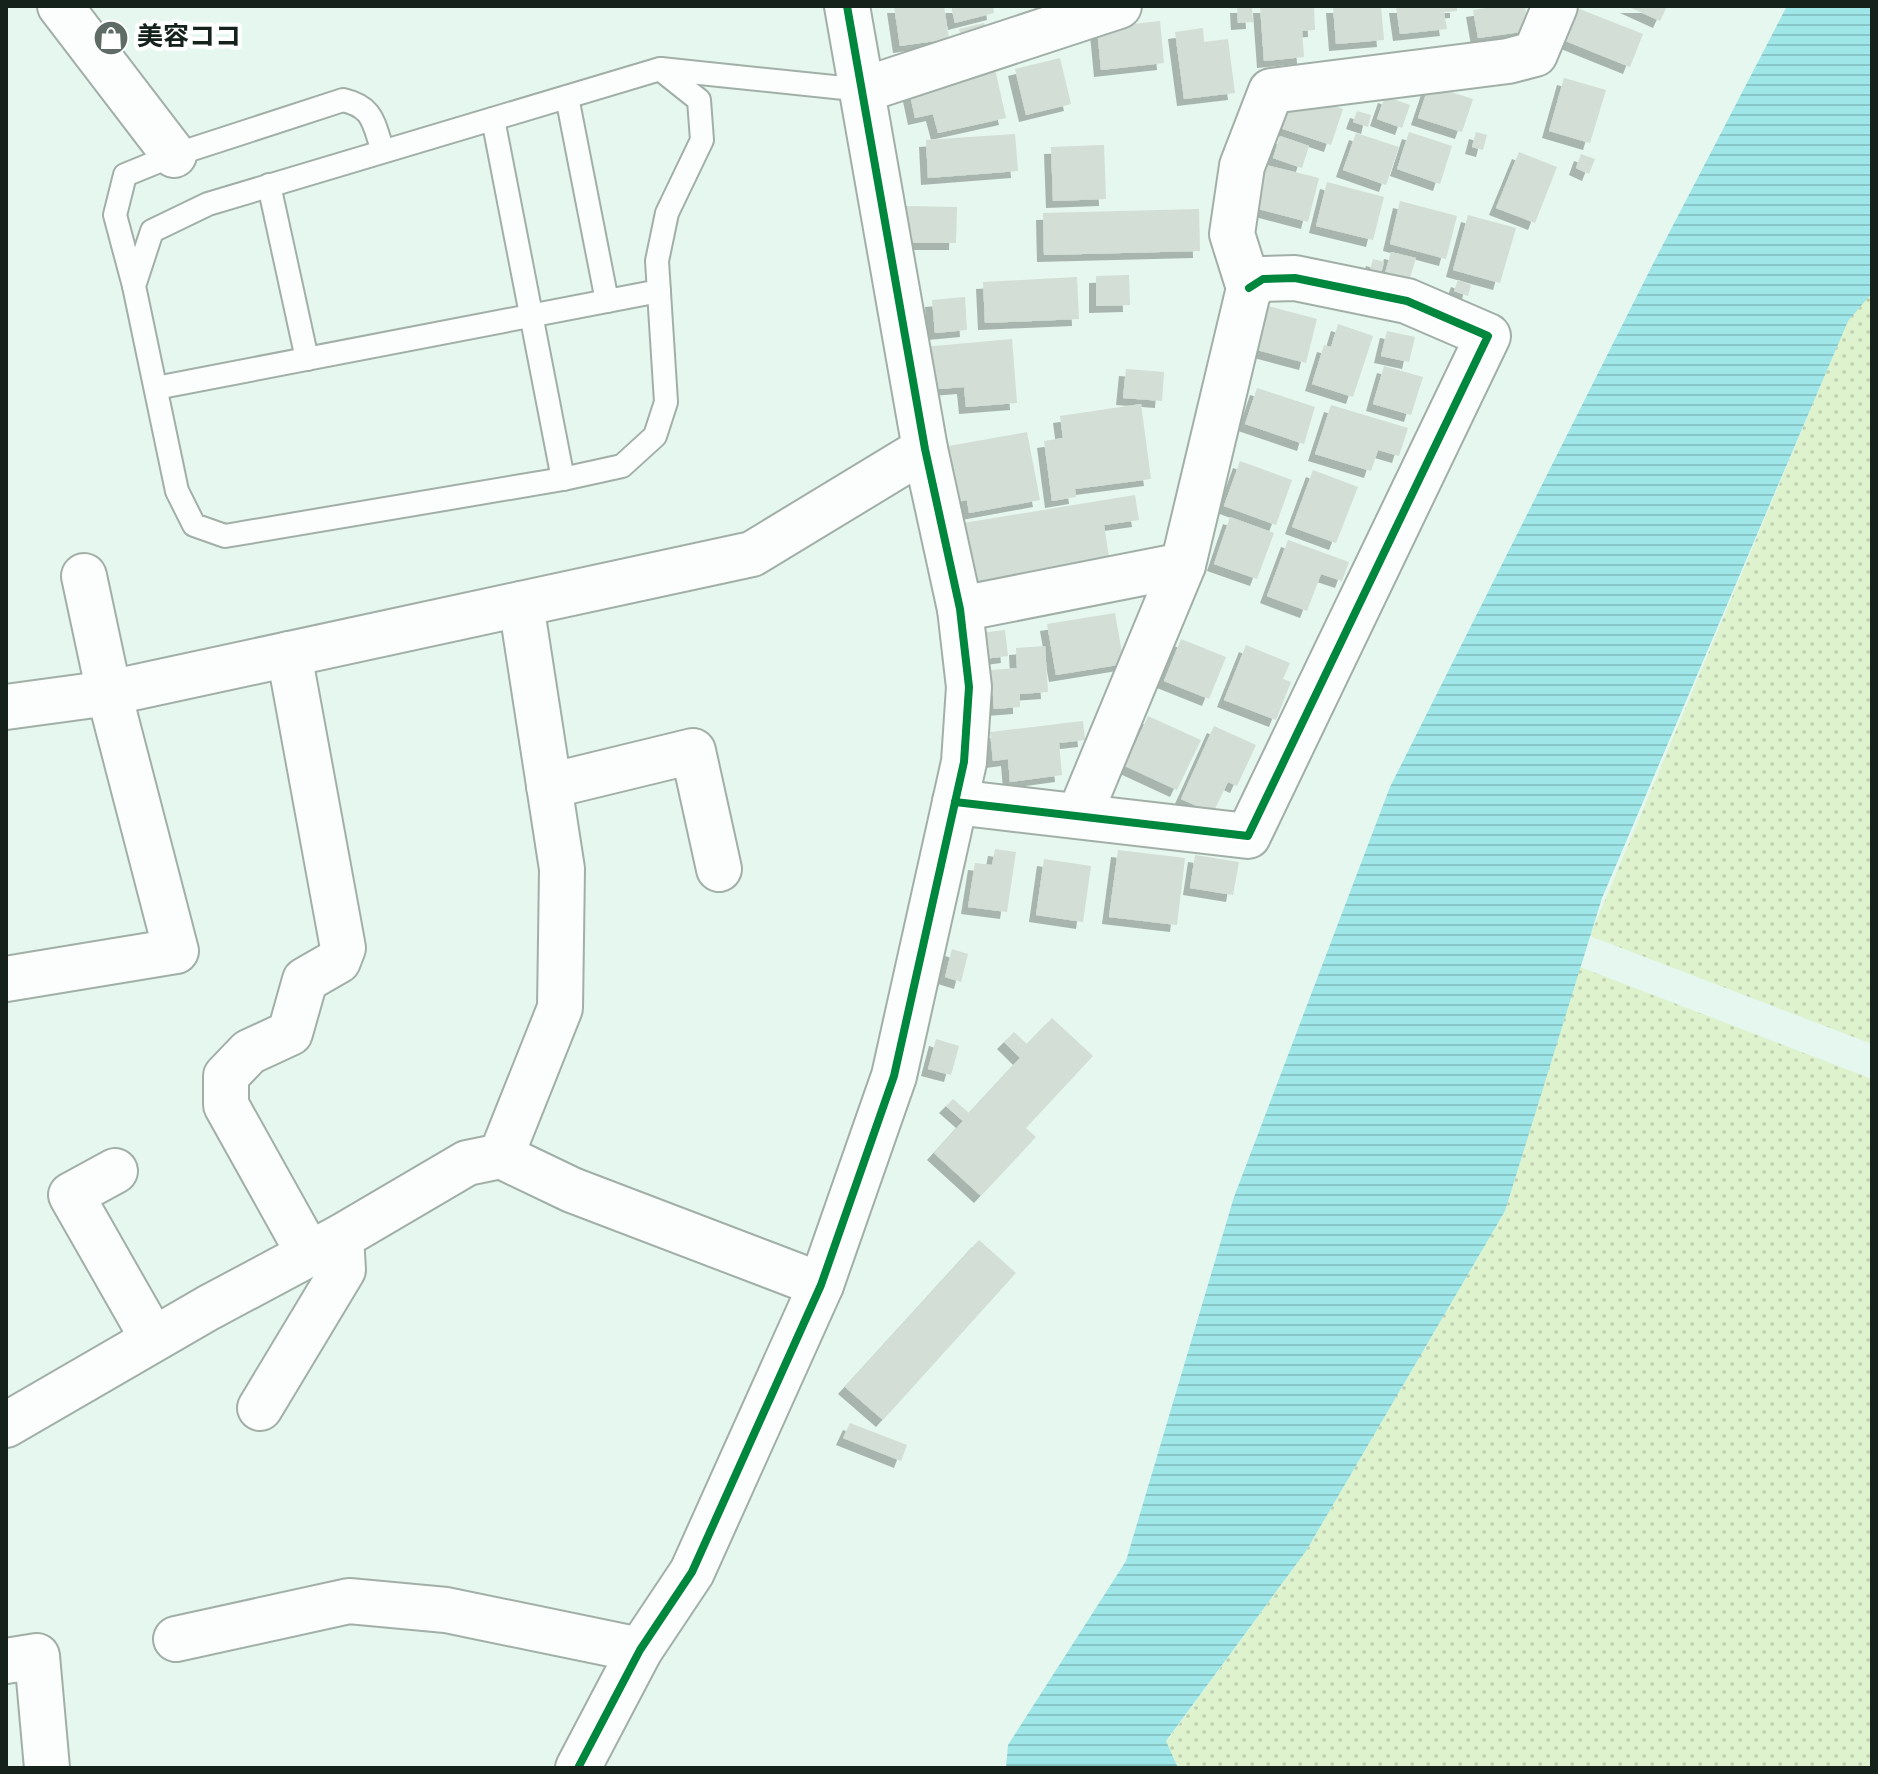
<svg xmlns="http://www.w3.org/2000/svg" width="1878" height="1774" font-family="Overpass,'Noto Sans JP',sans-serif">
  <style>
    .grass { fill: url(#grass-dots) }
    .water { fill: url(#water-rules) }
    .building { fill: #d2ded6; filter: url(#shadow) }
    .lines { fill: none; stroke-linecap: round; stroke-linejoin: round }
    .service-casing { stroke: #a1afa8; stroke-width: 26 }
    .minor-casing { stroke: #a1afa8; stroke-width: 48 }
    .tertiary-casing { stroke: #a1afa8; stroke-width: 48 }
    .service { stroke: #fbfefc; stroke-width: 22 }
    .minor { stroke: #fbfefc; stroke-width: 44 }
    .tertiary { stroke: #fbfefc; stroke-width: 44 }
    .cycleway-casing { stroke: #fff; stroke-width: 13 }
    .cycleway { stroke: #00873e; stroke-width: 8 }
    .labels { text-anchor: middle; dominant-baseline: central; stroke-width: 8; stroke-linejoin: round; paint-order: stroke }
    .poi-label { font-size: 26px; font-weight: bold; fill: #15211b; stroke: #fff; text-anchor: start }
  </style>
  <defs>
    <pattern id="grass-dots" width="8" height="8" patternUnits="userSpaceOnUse" patternTransform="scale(2)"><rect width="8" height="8" fill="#def2ce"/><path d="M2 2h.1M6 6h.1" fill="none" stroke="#becfb0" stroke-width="1.8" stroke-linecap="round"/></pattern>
    <pattern id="water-rules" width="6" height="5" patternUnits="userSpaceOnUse" patternTransform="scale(2)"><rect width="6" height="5" fill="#9ee6e7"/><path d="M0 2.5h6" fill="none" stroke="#87c5c6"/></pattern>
    <filter id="shadow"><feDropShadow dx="-7" dy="7" stdDeviation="0" flood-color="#0004"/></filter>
  </defs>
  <rect width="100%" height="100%" fill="#e5f7ee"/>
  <g class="grass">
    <polygon points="1871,294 1872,295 1872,1044 1590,936 1848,320"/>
    <polygon points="1580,967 1872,1079 1872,1768 1178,1768 1166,1742 1306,1551 1505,1211"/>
  </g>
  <polygon class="water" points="1787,6 1872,6 1872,293 1848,321 1602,898 1505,1211 1306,1551 1166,1741 1178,1768 1006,1768 1008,1745 1126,1561 1234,1197 1390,787 1655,260"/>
  <g class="building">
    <polygon points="894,6 944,6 949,39 900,46"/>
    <polygon points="951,6 993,6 994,13 955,23"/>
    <polygon points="1237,6 1252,6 1253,22 1238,23"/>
    <polygon points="1260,6 1314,6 1315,30 1302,31 1304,57 1264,61"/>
    <polygon points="1333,6 1381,6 1384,40 1336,44"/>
    <polygon points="1396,6 1457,6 1457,11 1444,12 1447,29 1400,34"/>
    <polygon points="1500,6 1525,6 1528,31 1478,38 1473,10"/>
    <polygon points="1627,6 1667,6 1660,21"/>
    <polygon points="1577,8 1643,34 1630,67 1563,40"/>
    <polygon points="1160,21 1164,63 1101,70 1097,28"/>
    <polygon points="984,23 988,39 963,45 959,29"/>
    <polygon points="1203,28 1204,42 1228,39 1235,93 1184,99 1175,32"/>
    <polygon points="1060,58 1071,104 1026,115 1015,69"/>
    <polygon points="995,69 1006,118 938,133 933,114 915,118 909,90"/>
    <polygon points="1564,78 1606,90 1590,143 1549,131"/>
    <polygon points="1429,85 1473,99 1462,132 1418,118"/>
    <polygon points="1292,92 1343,109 1331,145 1280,128"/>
    <polygon points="1385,96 1410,105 1402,128 1377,119"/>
    <polygon points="1357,111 1371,115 1368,127 1353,122"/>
    <polygon points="1409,132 1452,146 1440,184 1397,169"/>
    <polygon points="1476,132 1487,135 1483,150 1472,147"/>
    <polygon points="1356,133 1399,147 1386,185 1343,170"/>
    <polygon points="1015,134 1018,171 928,178 926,140"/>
    <polygon points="1280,136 1309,146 1302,168 1273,158"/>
    <polygon points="1104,145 1106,199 1053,201 1051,147"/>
    <polygon points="1519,152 1557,167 1535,223 1496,208"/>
    <polygon points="1581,154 1595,159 1589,174 1576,168"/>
    <polygon points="1262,164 1319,178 1308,222 1251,207"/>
    <polygon points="1327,182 1384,197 1373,240 1316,226"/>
    <polygon points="1400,201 1457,216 1446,259 1390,244"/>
    <polygon points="906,206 957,207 956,243 906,243"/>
    <polygon points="1199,209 1200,251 1044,255 1043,213"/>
    <polygon points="1468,215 1516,228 1500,283 1453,270"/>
    <polygon points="1391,252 1416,258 1407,288 1383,280"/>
    <polygon points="1373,259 1384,262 1380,277 1369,274"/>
    <polygon points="1129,275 1130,305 1096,306 1096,276"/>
    <polygon points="1077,277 1079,319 985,323 983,282"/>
    <polygon points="1458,280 1471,285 1468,296 1454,291"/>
    <polygon points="965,297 967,330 935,333 932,300"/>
    <polygon points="1268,306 1317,319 1306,363 1257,350"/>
    <polygon points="1338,324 1373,336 1353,397 1312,384 1324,345 1331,347"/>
    <polygon points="1387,331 1415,337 1409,362 1381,356"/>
    <polygon points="1012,339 1017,403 966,407 964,387 927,390 923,347"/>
    <polygon points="1384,366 1423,377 1411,415 1373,404"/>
    <polygon points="1126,369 1164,372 1162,401 1123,398"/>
    <polygon points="1257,388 1315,407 1304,444 1245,424"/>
    <polygon points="1141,404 1151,479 1075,489 1076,497 1052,501 1044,441 1063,438 1060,416"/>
    <polygon points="1331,405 1408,428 1399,456 1378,450 1371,471 1315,454"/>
    <polygon points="1027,432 1040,500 969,513 967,500 953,503 943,447"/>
    <polygon points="1240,461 1292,480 1276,525 1224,506"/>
    <polygon points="1313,470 1358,487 1336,543 1292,527"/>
    <polygon points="1135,495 1139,520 1104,525 1110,563 967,587 957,524"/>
    <polygon points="1230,517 1274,533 1257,579 1214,564"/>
    <polygon points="1288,540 1349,562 1342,581 1321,574 1307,611 1267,596"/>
    <polygon points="1115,613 1124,664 1056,675 1047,624"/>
    <polygon points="1005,630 1008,656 984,659 980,633"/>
    <polygon points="1181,639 1226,657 1209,699 1164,681"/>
    <polygon points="1246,645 1290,663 1283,679 1291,682 1276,720 1224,700"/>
    <polygon points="1045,646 1048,692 1020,694 1020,707 994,709 991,670 1017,668 1016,648"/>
    <polygon points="1148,716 1201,740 1177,790 1125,766"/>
    <polygon points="1083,721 1085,740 1059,743 1062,775 1010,782 1008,759 993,761 990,732"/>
    <polygon points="1214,726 1256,745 1237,786 1228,782 1213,813 1181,799"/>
    <polygon points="995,849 1016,852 1007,912 968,907 975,863 992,865"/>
    <polygon points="1118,850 1185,858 1177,925 1109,917"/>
    <polygon points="1195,855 1239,862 1233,895 1190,888"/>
    <polygon points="1044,859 1091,866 1083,922 1036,915"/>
    <polygon points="952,949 968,954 961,982 945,977"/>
    <polygon points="1052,1018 1093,1056 1026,1128 1036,1137 981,1196 934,1153 963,1121 946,1106 953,1099 969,1113 1020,1058 1004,1042 1014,1032 1027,1044"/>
    <polygon points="936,1039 959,1046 951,1075 928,1069"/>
    <polygon points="979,1240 1016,1273 883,1420 845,1387"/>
    <polygon points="850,1423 907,1445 901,1461 843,1438"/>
  </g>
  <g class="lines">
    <defs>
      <g id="service">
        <polygon points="660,69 699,100 702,140 667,213 657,261 666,402 655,436 622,466 563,479 225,536 194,525 177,491 134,286 152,231 208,204"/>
        <polyline points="661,69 863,90"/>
        <polyline points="567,97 607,301"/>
        <polyline points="493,119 563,479"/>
        <polyline points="269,185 307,359"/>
        <path d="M134,286L115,215L125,175L174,155L343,100C374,107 373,123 383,151"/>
        <polyline points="156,388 659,291"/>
      </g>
      <g id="minor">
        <polyline points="60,6 174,155"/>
        <polyline points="863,90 1119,6"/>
        <polyline points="960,609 1183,565 1249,288 1232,234 1242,166 1271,91 1508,61 1535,54 1555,6"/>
        <polyline points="289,654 343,948 338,961 305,980 290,1033 249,1052 226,1076 226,1105 309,1254"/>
        <polyline points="6,707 109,693 752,554 925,449"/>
        <polyline points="549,786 693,751 719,869"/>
        <polyline points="955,802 1248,836 1488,336 1407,301 1295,278 1263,279 1249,288"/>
        <polyline points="1079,816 1183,565"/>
        <polyline points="6,979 176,951 109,693 84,576"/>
        <polyline points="501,1156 560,1008 562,869 521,604"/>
        <polyline points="115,1171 71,1195 153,1339"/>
        <polyline points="260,1408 343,1270 341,1237"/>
        <polyline points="6,1425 208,1308 341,1237 467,1163 501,1156 572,1190 821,1285"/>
        <polyline points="176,1639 349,1601 446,1610 640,1650"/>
        <polyline points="6,1661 37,1656 47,1768"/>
      </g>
      <polyline id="tertiary" points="578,1768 640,1650 692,1572 821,1285 894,1076 964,762 969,687 960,609 925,449 847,6"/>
    </defs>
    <use href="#service" class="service-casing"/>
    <use href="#minor" class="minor-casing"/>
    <use href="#tertiary" class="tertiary-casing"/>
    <use href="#service" class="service"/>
    <use href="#minor" class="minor"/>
    <use href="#tertiary" class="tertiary"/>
    <defs>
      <g id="cycleway">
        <polyline points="955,802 1248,836 1488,336 1407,301 1295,278 1263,279 1249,288"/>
        <polyline points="578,1768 640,1650 692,1572 821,1285 894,1076 964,762 969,687 960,609 925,449 847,6"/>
      </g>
    </defs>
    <use href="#cycleway" class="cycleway-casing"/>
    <use href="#cycleway" class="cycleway"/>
  </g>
  <defs>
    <symbol id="shop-disc" viewBox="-11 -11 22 22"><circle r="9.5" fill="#5e6c65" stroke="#fff"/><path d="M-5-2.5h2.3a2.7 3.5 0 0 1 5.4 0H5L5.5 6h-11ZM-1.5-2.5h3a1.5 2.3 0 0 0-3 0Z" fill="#fff"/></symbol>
  </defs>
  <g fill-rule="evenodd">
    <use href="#shop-disc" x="91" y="18" width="40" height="40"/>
  </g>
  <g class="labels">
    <g class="poi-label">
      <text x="137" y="38">美容ココ</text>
    </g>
  </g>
  <rect width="1878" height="1774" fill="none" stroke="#15211b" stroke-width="16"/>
</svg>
